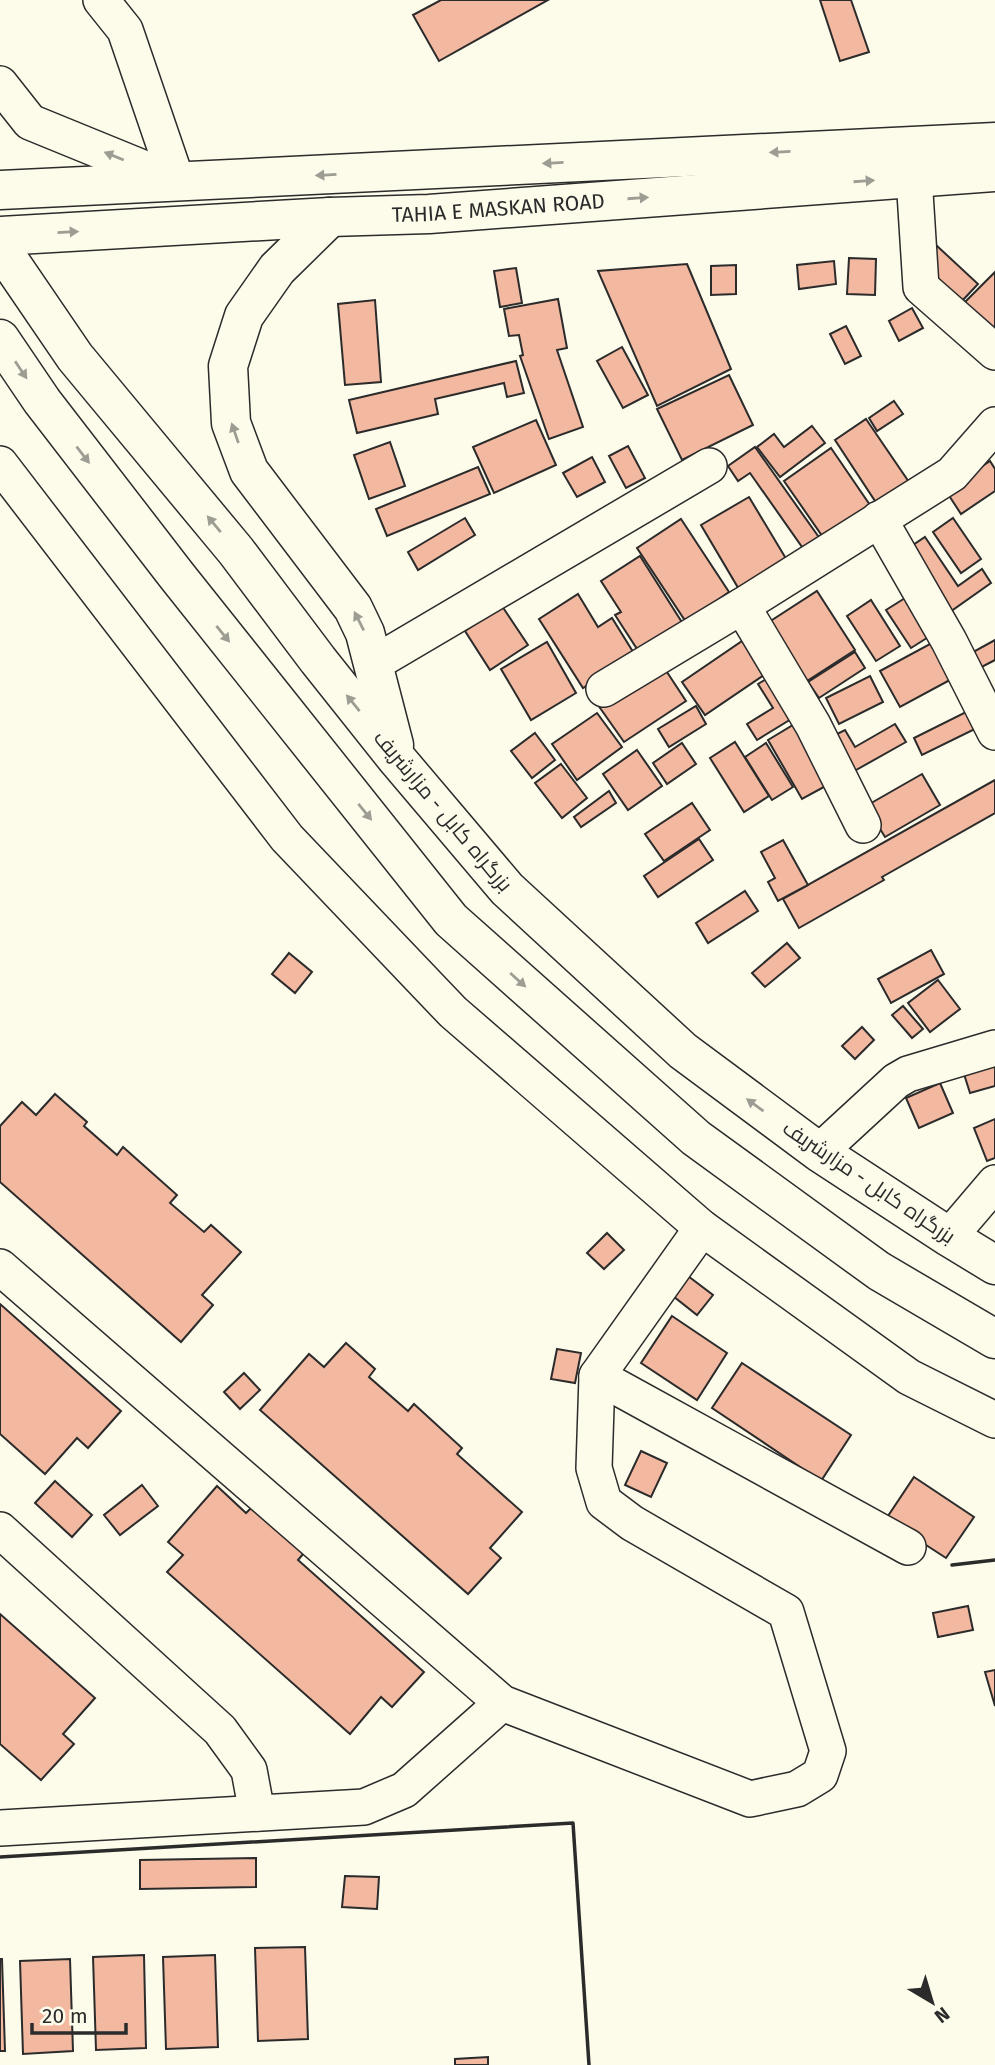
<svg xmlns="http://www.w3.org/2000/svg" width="995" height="2065" font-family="'Fira Sans',Cairo,sans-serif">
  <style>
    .building { fill: #f2b8a0; stroke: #2b2b2b; stroke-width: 2 }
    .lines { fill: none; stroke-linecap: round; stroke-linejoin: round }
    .minor-casing { stroke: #2b2b2b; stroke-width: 38 }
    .major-casing { stroke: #2b2b2b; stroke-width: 41 }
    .highway-casing { stroke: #2b2b2b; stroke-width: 41 }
    .minor { stroke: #fdfbea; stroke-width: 35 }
    .major { stroke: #fdfbea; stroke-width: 38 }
    .highway { stroke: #fdfbea; stroke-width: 38 }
    .wall { stroke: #2b2b2b; stroke-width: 3.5 }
    .oneway { fill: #9e9d94 }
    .labels { text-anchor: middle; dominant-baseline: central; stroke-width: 5; stroke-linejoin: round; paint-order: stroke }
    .street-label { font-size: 21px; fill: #2b2b2b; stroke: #fdfbea }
  </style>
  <rect width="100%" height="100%" fill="#fdfbea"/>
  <g class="building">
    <polygon points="441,0 548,0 439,61 413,15"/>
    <polygon points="820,0 851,0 869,52 840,61"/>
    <polygon points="936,245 978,284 961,302 920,262"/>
    <polygon points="849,258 876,259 875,295 847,294"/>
    <polygon points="834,261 836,284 799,289 797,265"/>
    <polygon points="687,264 731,369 657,406 598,271"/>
    <polygon points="736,265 736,294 711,295 711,266"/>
    <polygon points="516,268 522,303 500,307 494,271"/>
    <polygon points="995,272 995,335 963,304"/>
    <polygon points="558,299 567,348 557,350 583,427 549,439 520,356 523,355 519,335 509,336 504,309"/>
    <polygon points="375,300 381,382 345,385 338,304"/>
    <polygon points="912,308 923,328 899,341 889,321"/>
    <polygon points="846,326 861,356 845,364 830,334"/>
    <polygon points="622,347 648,395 623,408 597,361"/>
    <polygon points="516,361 524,393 507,397 504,383 435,399 438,414 357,433 349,400"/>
    <polygon points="729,375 753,425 682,460 657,409"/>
    <polygon points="894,401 903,414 877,431 869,418"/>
    <polygon points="866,419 911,485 879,507 835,440"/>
    <polygon points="536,420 556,465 494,493 473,447"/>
    <polygon points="812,426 825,443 780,477 757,447 774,434 784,447"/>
    <polygon points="390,442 405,486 369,499 354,455"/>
    <polygon points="628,446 645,478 626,488 609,456"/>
    <polygon points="755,447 823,543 807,554 750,473 738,481 728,466"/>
    <polygon points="831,448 872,508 825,540 784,481"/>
    <polygon points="592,457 605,482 577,497 563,473"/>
    <polygon points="990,461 995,469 995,491 961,514 946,491"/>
    <polygon points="478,467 490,494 387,536 376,509"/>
    <polygon points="749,497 788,562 740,591 701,525"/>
    <polygon points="465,518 475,535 418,570 408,552"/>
    <polygon points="953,518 981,559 961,573 933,532"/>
    <polygon points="681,519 729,592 686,622 637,548"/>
    <polygon points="925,537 958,586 982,569 991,583 947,614 904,551"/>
    <polygon points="640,556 683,624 639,652 615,615 621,612 601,581"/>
    <polygon points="817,591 855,650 807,681 769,622"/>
    <polygon points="913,593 938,631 911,648 886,610"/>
    <polygon points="578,594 598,627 612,618 635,655 583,688 539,619"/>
    <polygon points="871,600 900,646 876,661 847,616"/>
    <polygon points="502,606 528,645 490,670 465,631"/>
    <polygon points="748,637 770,671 705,715 682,682"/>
    <polygon points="941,638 961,674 900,707 880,671"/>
    <polygon points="995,640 995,660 976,670 968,655"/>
    <polygon points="547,642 576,693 531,720 501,669"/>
    <polygon points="855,652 865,668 819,698 808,682"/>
    <polygon points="661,663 686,701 624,742 598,705"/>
    <polygon points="776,673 801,713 757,740 747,724 773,708 758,684"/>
    <polygon points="870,676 883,702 839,724 826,698"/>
    <polygon points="696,706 706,724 669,747 658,729"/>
    <polygon points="974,708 983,725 922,755 914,738"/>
    <polygon points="597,713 622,747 577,780 552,744"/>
    <polygon points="798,722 833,782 802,799 768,740"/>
    <polygon points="895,724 906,742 849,774 829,738 845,730 855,747"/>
    <polygon points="535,733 555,760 532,778 511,751"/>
    <polygon points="735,742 769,796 744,812 710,758"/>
    <polygon points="682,743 696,764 667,784 653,763"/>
    <polygon points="766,743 793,787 772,800 745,757"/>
    <polygon points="637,750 662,786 628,810 603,774"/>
    <polygon points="561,764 587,798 562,818 535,783"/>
    <polygon points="922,774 940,805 885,837 866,806"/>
    <polygon points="995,780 995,813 882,877 884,880 799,928 783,899"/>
    <polygon points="609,791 616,803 581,827 574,817"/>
    <polygon points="692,803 710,830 664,861 645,834"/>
    <polygon points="699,839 713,860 658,897 644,876"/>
    <polygon points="783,840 808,885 778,901 768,882 775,878 761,852"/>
    <polygon points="745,891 758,911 708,943 696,923"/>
    <polygon points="787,943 800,958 765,987 752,973"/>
    <polygon points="931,950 944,974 891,1003 878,979"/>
    <polygon points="289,953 312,972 295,993 272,974"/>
    <polygon points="938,980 960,1009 930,1032 908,1003"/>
    <polygon points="903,1006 923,1029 912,1038 892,1015"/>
    <polygon points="862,1027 874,1040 855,1059 842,1046"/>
    <polygon points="995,1066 995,1086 970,1093 964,1074"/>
    <polygon points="940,1083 953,1113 919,1128 906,1098"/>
    <polygon points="55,1094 87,1122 84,1126 117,1155 123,1147 177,1195 170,1203 204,1232 211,1225 241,1252 202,1295 213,1305 181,1342 0,1182 0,1126 22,1102 36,1115"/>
    <polygon points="995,1119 995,1158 987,1161 974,1128"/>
    <polygon points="607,1233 624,1250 604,1269 587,1253"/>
    <polygon points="688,1276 713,1295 697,1315 673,1296"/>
    <polygon points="0,1304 121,1411 88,1448 77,1438 45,1474 0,1434"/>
    <polygon points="672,1316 727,1353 697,1400 641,1363"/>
    <polygon points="346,1343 375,1369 369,1377 408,1411 414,1404 462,1448 457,1454 522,1512 490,1548 501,1558 468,1594 260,1410 309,1354 324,1367"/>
    <polygon points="557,1349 581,1353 575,1383 551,1379"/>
    <polygon points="742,1363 851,1435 821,1481 712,1408"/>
    <polygon points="244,1373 260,1390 240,1409 224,1392"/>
    <polygon points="641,1451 667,1463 651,1497 625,1485"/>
    <polygon points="914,1477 974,1517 946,1558 886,1519"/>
    <polygon points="55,1481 92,1515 72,1537 35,1503"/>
    <polygon points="142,1485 158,1506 120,1535 104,1515"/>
    <polygon points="217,1486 246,1513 252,1507 304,1553 298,1560 424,1672 392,1707 381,1697 350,1734 167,1572 183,1555 168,1542"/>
    <polygon points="968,1606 973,1630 938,1637 933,1613"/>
    <polygon points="0,1614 95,1698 63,1734 74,1744 41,1780 0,1744"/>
    <polygon points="995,1670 995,1706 985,1672"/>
    <polygon points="256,1858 256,1887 140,1889 140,1860"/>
    <polygon points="345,1876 379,1877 377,1909 342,1907"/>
    <polygon points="305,1947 308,2039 258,2041 255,1948"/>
    <polygon points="144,1955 146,2048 96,2050 93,1957"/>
    <polygon points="215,1955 218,2047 166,2049 163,1957"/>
    <polygon points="0,1959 2,1959 5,2051 0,2051"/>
    <polygon points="70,1959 73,2051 23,2054 20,1961"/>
    <polygon points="488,2057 488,2065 455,2065 455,2059"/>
  </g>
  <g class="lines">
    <defs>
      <g id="minor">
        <polyline points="101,0 125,30 177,182"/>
        <polyline points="0,84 30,122 177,182"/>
        <polyline points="914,177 921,287 995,352"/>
        <polyline points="0,464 287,838 453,1012 702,1228 909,1377 995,1420"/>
        <polyline points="879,519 949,641 995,732"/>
        <polyline points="742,606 813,725 863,825"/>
        <polyline points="373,664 709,466"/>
        <polyline points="604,689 742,606 952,474 995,425"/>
        <polyline points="819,1152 896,1081 908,1074 995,1048"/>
        <polyline points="949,1237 995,1183"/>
        <polyline points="0,1267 502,1703 750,1799 797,1789 820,1775 828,1751 786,1612 632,1523 604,1502 594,1468 597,1376 702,1228"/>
        <polyline points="597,1376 908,1547"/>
        <polyline points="0,1530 220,1730 249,1770 257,1813"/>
        <polyline points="0,1828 364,1807 404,1790 502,1703"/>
      </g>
      <g id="major">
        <polyline points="0,190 995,142"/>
        <path id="s1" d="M0,236L330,217L429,214L995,172"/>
      </g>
      <g id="highway">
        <polyline points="330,217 277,269 244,316 228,366 231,423 249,471 353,608 365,633 394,745"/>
        <polyline points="0,247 75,357 236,551 318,660 396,758 507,889 683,1051 819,1152 949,1237 995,1265"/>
        <polyline points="0,339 42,401 177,576 451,920 696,1138 879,1271 995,1339"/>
      </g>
    </defs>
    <use href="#minor" class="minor-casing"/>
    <use href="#major" class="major-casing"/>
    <use href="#highway" class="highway-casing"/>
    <use href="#minor" class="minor"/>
    <use href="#major" class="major"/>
    <use href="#highway" class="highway"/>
    <g class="wall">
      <polyline points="952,1565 995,1560"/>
      <polyline points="0,1857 573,1823 589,2065"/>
    </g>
  </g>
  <defs><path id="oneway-solid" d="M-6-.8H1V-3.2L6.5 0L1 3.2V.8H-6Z" transform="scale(1.75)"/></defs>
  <g class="oneway">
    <use href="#oneway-solid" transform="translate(780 152) rotate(177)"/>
    <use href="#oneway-solid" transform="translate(114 156) rotate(-158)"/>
    <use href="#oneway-solid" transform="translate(553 163) rotate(177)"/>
    <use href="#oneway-solid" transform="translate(326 175) rotate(177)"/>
    <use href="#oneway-solid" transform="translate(864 181) rotate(-4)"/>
    <use href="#oneway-solid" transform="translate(638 198) rotate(-4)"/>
    <use href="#oneway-solid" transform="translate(68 232) rotate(-3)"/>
    <use href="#oneway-solid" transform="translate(21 370) rotate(56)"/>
    <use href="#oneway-solid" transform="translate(235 433) rotate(-109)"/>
    <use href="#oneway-solid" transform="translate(83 455) rotate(52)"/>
    <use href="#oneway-solid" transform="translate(214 524) rotate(-130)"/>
    <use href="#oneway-solid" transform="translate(359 621) rotate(-117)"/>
    <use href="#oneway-solid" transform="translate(223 634) rotate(51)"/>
    <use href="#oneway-solid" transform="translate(353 703) rotate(-129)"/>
    <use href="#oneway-solid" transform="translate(365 812) rotate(51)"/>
    <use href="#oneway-solid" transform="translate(518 980) rotate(42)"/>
    <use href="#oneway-solid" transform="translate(755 1105) rotate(-144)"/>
  </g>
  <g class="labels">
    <g class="street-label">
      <text stroke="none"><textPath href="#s1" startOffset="499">TAHIA E MASKAN ROAD</textPath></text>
      <text transform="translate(443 811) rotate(50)">بزرگراه کابل - مزارشریف</text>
      <text transform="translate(869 1182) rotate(34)">بزرگراه کابل - مزارشریف</text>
    </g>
  </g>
  <g transform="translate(932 2002) rotate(142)" stroke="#fdfbea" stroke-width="5" paint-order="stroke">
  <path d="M0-5L12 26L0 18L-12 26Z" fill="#2b2b2b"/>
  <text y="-10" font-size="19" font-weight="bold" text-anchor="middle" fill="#2b2b2b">N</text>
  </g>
  <path d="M32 2023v10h94v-10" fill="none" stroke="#2b2b2b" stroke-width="3.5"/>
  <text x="42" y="2023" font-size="21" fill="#2b2b2b" stroke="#fdfbea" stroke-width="5" paint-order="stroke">20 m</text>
</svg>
